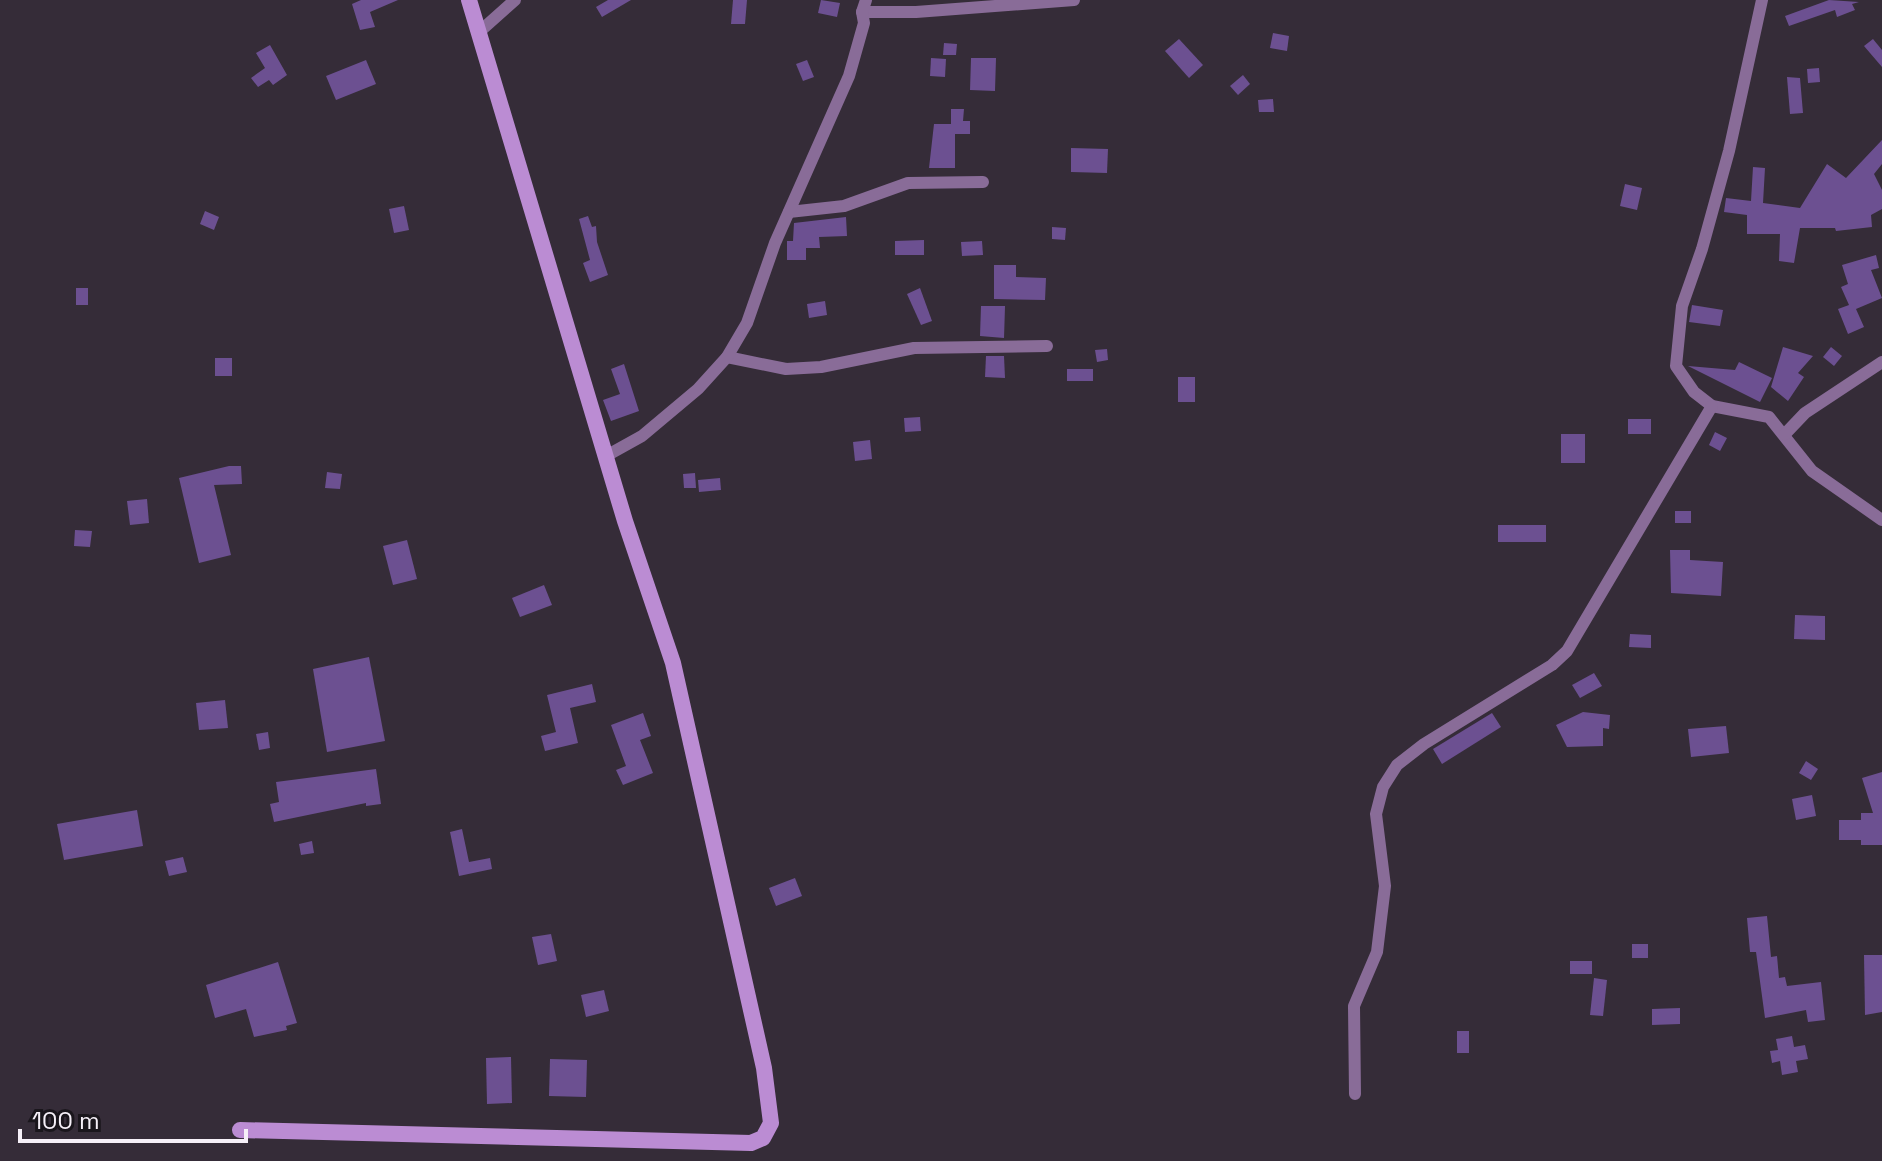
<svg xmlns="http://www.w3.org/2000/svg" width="1882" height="1161" font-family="'Space Grotesk',sans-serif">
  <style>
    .building { fill: #6c5091 }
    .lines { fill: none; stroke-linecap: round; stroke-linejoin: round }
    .street { stroke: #896c98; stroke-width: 12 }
    .secondary { stroke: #bb8cd3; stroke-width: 16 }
  </style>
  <rect width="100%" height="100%" fill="#352c38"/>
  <g class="building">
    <polygon points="361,0 398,0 370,12 375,27 360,30 352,4"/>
    <polygon points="608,0 631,0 602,17 596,7"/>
    <polygon points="733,0 747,0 745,24 731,24"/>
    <polygon points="821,0 840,3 837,17 818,13"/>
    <polygon points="1829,0 1859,2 1852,4 1855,10 1837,17 1835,10 1789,26 1785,16"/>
    <polygon points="1273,33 1289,36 1287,51 1270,48"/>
    <polygon points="1179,39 1203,65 1189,78 1165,51"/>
    <polygon points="1873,39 1882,50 1882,67 1864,46"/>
    <polygon points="944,43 957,44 956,55 943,55"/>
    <polygon points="270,45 287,75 273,85 269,80 258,87 251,78 265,68 256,53"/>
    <polygon points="931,58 946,59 945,77 930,76"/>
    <polygon points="971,58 996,58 995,91 970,90"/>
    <polygon points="366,60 376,84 336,100 326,76"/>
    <polygon points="807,60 814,77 803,81 796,64"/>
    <polygon points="1819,68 1820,82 1808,83 1807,69"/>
    <polygon points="1243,75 1250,84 1238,95 1230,86"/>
    <polygon points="1787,77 1800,78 1803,113 1790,114"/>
    <polygon points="1273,99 1274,112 1259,112 1258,100"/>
    <polygon points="951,109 964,109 963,121 970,121 970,134 955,134 955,168 929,168 934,124 951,124"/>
    <polygon points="1882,140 1882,164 1874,174 1882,190 1882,209 1871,215 1872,227 1836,231 1835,228 1800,228 1794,263 1779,261 1780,234 1747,234 1747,215 1724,212 1726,198 1751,201 1753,167 1765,168 1763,203 1800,208 1827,164 1846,178"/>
    <polygon points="1071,148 1108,149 1107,173 1071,172"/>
    <polygon points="1625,184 1642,188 1637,210 1620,206"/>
    <polygon points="404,206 409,230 394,233 389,209"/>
    <polygon points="205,211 219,217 214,230 200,224"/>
    <polygon points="588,216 592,227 596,226 597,242 608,275 590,282 583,263 590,260 579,219"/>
    <polygon points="846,217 847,236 819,237 820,248 806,248 806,260 787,260 787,241 793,241 794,223"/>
    <polygon points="1052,227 1066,228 1065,240 1052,239"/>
    <polygon points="924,240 924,255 895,255 895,241"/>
    <polygon points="982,241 983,255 962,256 961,242"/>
    <polygon points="1876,255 1879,268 1871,270 1882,298 1856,309 1864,327 1848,334 1838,309 1849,305 1841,287 1848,284 1842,265"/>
    <polygon points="994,265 1016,265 1016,277 1046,278 1045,300 994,299"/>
    <rect x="76" y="288" width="12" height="17"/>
    <polygon points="920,288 932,321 921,325 907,294"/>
    <polygon points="825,301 827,315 809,318 807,304"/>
    <polygon points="1692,305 1723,310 1720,326 1689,322"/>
    <polygon points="981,306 1005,306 1004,338 980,336"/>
    <polygon points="1783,347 1813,356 1798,373 1804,377 1788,401 1771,387"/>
    <polygon points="1831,347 1842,356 1834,366 1823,357"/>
    <polygon points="1107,349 1108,360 1097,362 1095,350"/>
    <polygon points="986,356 1004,356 1005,378 985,377"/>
    <rect x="215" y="358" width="17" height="18"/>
    <polygon points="1739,362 1772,378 1760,402 1688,366 1735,370"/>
    <polygon points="624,364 639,411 611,421 603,400 620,394 611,369"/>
    <rect x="1067" y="369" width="26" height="12"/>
    <rect x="1178" y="377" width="17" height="25"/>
    <polygon points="920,417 921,431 905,432 904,418"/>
    <rect x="1628" y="419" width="23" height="15"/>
    <polygon points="1715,432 1727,438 1720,451 1709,445"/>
    <rect x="1561" y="434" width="24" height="29"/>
    <polygon points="870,440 872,459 855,461 853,442"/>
    <polygon points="229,466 241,466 242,484 214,485 231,555 199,563 179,478"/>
    <polygon points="327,472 342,474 340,489 325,488"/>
    <polygon points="695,473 696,488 684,488 683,474"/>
    <polygon points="720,478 721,490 699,492 698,480"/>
    <polygon points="147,499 149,523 130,525 127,501"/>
    <rect x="1675" y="511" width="16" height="12"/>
    <rect x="1498" y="525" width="48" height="17"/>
    <polygon points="75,530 92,531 90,547 74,546"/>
    <polygon points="407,540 417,579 393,585 383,546"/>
    <polygon points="1670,550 1690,550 1690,560 1723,562 1721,596 1671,593"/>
    <polygon points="544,585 552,605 520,617 512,598"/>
    <polygon points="1795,615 1825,616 1825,640 1794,639"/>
    <polygon points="1630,634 1651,635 1651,648 1629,647"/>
    <polygon points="369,657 385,741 327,752 313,669"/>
    <polygon points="1594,673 1602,686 1580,698 1572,685"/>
    <polygon points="592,684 596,702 570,708 578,743 545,751 541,736 556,732 547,695"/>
    <polygon points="225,700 228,728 199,730 196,703"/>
    <polygon points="1583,712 1610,715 1609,729 1603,728 1603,746 1567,747 1556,725"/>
    <polygon points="643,713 651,736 640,740 653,773 623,785 616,770 626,766 611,725"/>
    <polygon points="1492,713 1501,727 1442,764 1433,749"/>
    <polygon points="1726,726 1729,753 1691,757 1688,729"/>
    <polygon points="268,732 270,748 259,750 256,734"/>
    <polygon points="1806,761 1818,769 1811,780 1799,773"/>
    <polygon points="376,769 381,804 366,806 366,803 274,822 270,804 279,802 276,782"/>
    <polygon points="1882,772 1882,845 1861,845 1861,840 1839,840 1839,820 1861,820 1861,813 1873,813 1862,778"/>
    <polygon points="1812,795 1816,816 1796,820 1792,799"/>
    <polygon points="137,810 143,846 64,860 57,824"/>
    <polygon points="462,829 469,862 490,858 492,869 459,876 450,832"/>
    <polygon points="312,841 314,853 301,855 299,844"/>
    <polygon points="183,857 187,872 169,876 165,861"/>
    <polygon points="795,878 802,896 776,906 769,888"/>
    <polygon points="1767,916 1771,957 1777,956 1779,978 1785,977 1787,986 1821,982 1825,1020 1808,1022 1806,1010 1765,1018 1756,952 1750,952 1747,918"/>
    <polygon points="551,934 557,961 538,965 532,937"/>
    <rect x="1632" y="944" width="16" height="14"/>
    <polygon points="1864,955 1882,955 1882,1012 1865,1015"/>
    <rect x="1570" y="961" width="22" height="13"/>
    <polygon points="278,962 297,1023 286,1026 287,1030 254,1037 246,1009 215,1018 206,985"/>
    <polygon points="1594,978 1607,980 1603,1016 1590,1015"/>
    <polygon points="604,990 609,1011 586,1017 581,995"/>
    <polygon points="1680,1008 1680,1024 1652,1025 1652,1009"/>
    <rect x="1457" y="1031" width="12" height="22"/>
    <polygon points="1792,1036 1794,1047 1805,1045 1808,1059 1796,1061 1798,1072 1782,1075 1780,1061 1772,1063 1770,1051 1778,1050 1776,1039"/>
    <polygon points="511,1057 512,1103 487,1104 486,1058"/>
    <polygon points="550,1059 587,1060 586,1097 549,1096"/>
  </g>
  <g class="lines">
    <g class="street">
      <polyline points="1762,0 1729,151 1702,249 1682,306 1676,366 1694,392 1712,406 1769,417 1812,471 1882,520"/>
      <polyline points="862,12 916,12 1074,0"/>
      <polyline points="478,33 515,0"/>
      <polyline points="789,212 844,206 908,183 983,182"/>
      <polyline points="727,357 786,369 821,367 914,348 1047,346"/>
      <polyline points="1785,434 1805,413 1882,362"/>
      <polyline points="606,456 642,436 698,389 727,357 747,323 775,243 849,76 864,23 862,12 866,0"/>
      <polyline points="1355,1094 1354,1006 1377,952 1385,886 1376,814 1383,787 1397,765 1424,744 1552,665 1567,651 1712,406"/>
    </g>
    <polyline class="secondary" points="240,1130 751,1143 763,1138 771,1123 764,1068 673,663 625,521 469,0"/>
  </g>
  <path d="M20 1129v12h226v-12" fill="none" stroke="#f6f0f8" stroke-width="4"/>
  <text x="32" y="1129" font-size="24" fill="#f6f0f8" stroke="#1a161c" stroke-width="6" paint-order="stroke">100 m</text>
</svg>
